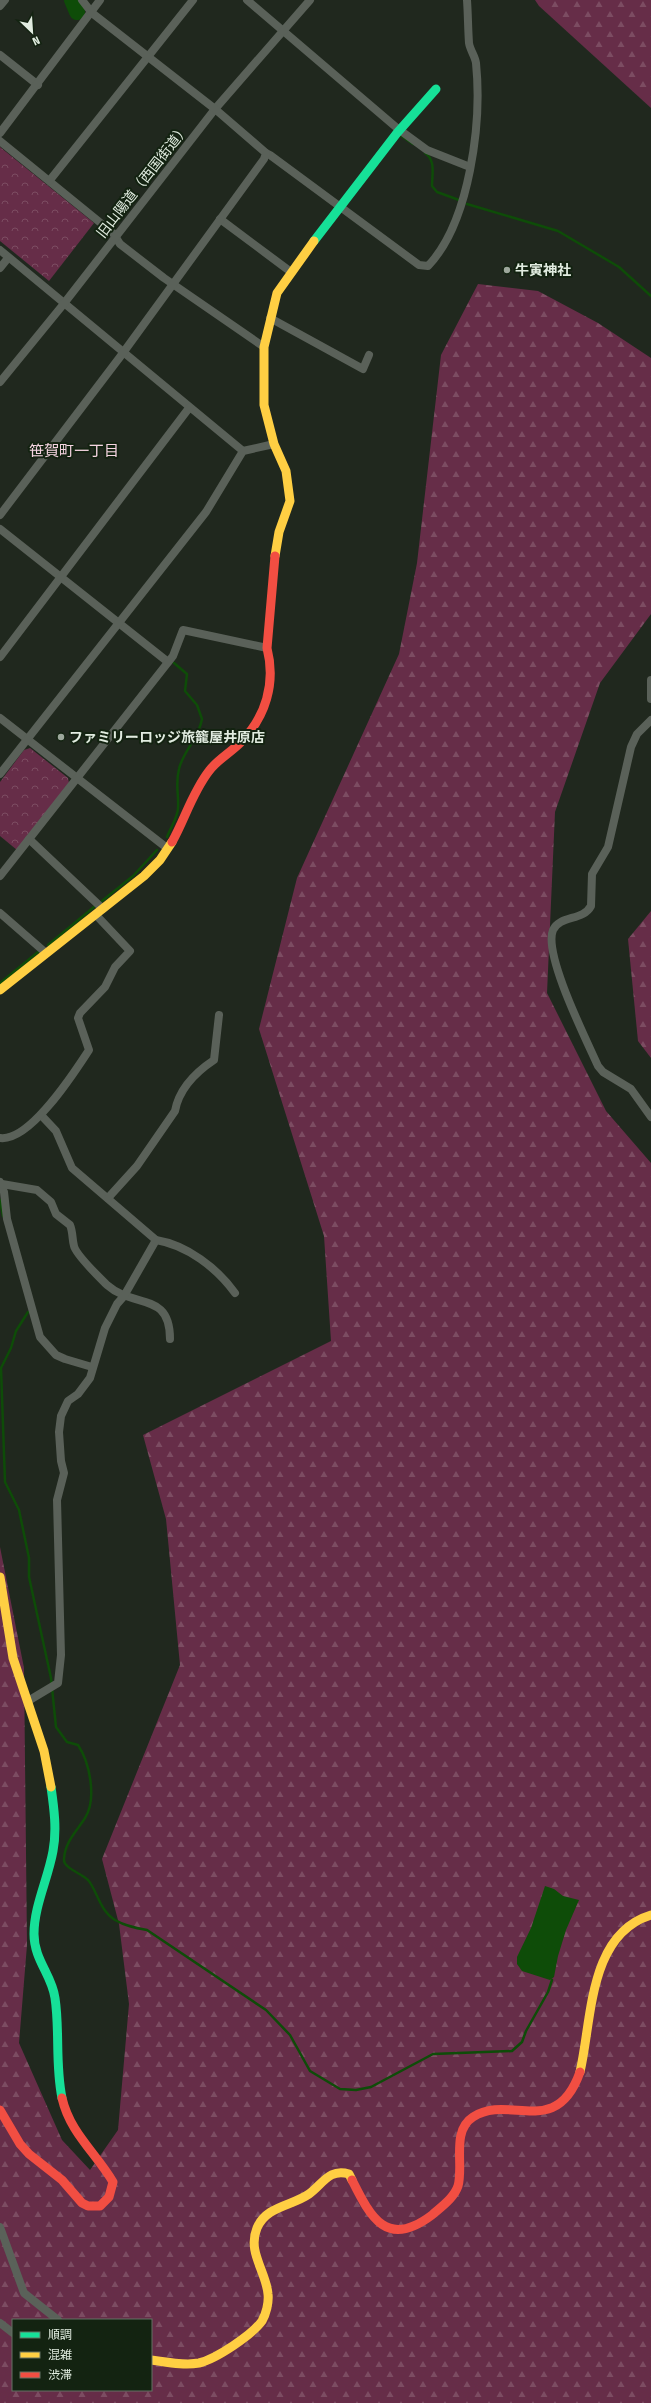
<svg xmlns="http://www.w3.org/2000/svg" width="651" height="2403" font-family="'Fira Sans Condensed','Noto Sans JP',sans-serif">
  <style>
    .forest { fill: url(#forest-firs); fill-rule: evenodd }
    .park { fill: url(#park-crowns) }
    .water { fill: #0e4c08 }
    .lines { fill: none; stroke-linecap: round; stroke-linejoin: round }
    .stream { stroke: #0e4c08; stroke-width: 2.5 }
    .river { stroke: #0e4c08; stroke-width: 16 }
    .street { stroke: #5a6159; stroke-width: 8 }
    .fast { stroke: #16e098; stroke-width: 9 }
    .slow { stroke: #ffcf43; stroke-width: 9 }
    .jam { stroke: #f24e42; stroke-width: 9 }
    .poi-dot { fill: #9da79c; stroke: #132311; stroke-width: 1.5 }
    .labels { text-anchor: middle; dominant-baseline: central; stroke-width: 4; stroke-linejoin: round; paint-order: stroke }
    .street-label { font-size: 14px; fill: #e1ece0; stroke: #132311 }
    .poi-label { font-size: 14px; font-weight: bold; fill: #e1ece0; stroke: #132311; text-anchor: start }
    .neighbourhood-label { font-size: 15px; fill: #f5d4e1; stroke: #132311 }
  </style>
  <defs>
    <pattern id="forest-firs" width="22" height="20" patternUnits="userSpaceOnUse"><rect width="22" height="20" fill="#662d48"/><path d="M5 1l3.5 6h-7zM16 11l3.5 6h-7z" fill="#7c4c62"/></pattern>
    <pattern id="park-crowns" width="20" height="18" patternUnits="userSpaceOnUse"><rect width="20" height="18" fill="#662d48"/><path d="M2 6a3 3 0 1 1 6 0M12 15a3 3 0 1 1 6 0" fill="none" stroke="#7c4c62"/></pattern>
  </defs>
  <rect width="100%" height="100%" fill="#20281e"/>
  <g class="forest">
    <polygon points="535,0 651,0 651,108 539,6"/>
    <path d="M478,284L538,291L598,323L651,358V614L600,683L555,812L547,993L606,1111L651,1163V2403H0V1547L24,1668L27,1945L19,2043L62,2140L90,2170L118,2130L129,2004L119,1924L102,1859L180,1665L166,1519L143,1435L331,1341L324,1236L259,1029L297,878L399,654L417,563L441,355ZM13,2320H151V2390H13Z"/>
    <polygon points="651,911 651,1058 638,1041 628,939"/>
  </g>
  <g class="park">
    <polygon points="0,147 94,223 49,281 0,241"/>
    <polygon points="30,748 68,778 69,783 17,850 0,836 0,782 24,750"/>
  </g>
  <polygon class="water" points="545,1886 554,1889 563,1896 579,1900 566,1930 558,1956 554,1977 550,1980 522,1971 517,1964 517,1957 531,1928"/>
  <g class="lines">
    <g class="stream">
      <polyline points="400,135 413,144"/>
      <path d="M425,153C436,160 432,175 432,186L437,192L459,200"/>
      <polyline points="467,204 558,231 619,267 651,296"/>
      <path d="M167,837C170,829 178,817 178,808C179,794 175,784 179,769C183,751 199,738 202,719L197,705L185,691L187,674L174,663"/>
      <polyline points="102,901 133,876 157,850"/>
      <polyline points="48,945 94,907"/>
      <polyline points="0,983 38,952"/>
      <polyline points="0,1200 3,1216"/>
      <path d="M28,1312L16,1331L11,1348L1,1368L5,1482L19,1510L29,1558V1577L51,1678L56,1727L67,1742L78,1745C90,1763 97,1799 85,1818C76,1832 65,1842 64,1859C63,1868 81,1873 88,1880C97,1890 99,1910 115,1920C125,1926 136,1928 147,1930L266,2010L290,2035L310,2071L340,2089L356,2090L371,2087L433,2054L512,2051L522,2042L526,2031L548,1992L552,1980"/>
    </g>
    <polyline class="river" points="72,0 77,12"/>
    <g class="street">
      <polyline points="247,0 397,128 427,150 470,167"/>
      <polyline points="0,6 5,0"/>
      <polyline points="0,55 38,85"/>
      <polyline points="0,133 100,0"/>
      <polyline points="0,141 113,233 120,244 164,278 264,347"/>
      <path d="M266,153L270,155L419,265L428,266C470,222 482,122 476,63C475,56 470,50 469,43C468,29 468,14 467,0"/>
      <polyline points="50,180 193,0"/>
      <polyline points="220,219 291,272"/>
      <polyline points="0,250 243,451"/>
      <polyline points="0,268 8,258"/>
      <polyline points="270,318 363,369 369,355"/>
      <polyline points="0,382 62,306 215,109 310,0"/>
      <polyline points="0,515 120,357 264,159 266,153 215,109 92,13 82,0"/>
      <polyline points="0,529 168,662"/>
      <polyline points="0,657 189,408"/>
      <polyline points="651,680 651,699"/>
      <polyline points="0,718 167,848"/>
      <path d="M651,720L637,734L631,747L608,847L592,874L591,906C583,921 560,915 553,930C543,954 587,1041 598,1066L603,1072L631,1089L651,1117"/>
      <polyline points="0,774 206,512 243,451 274,444"/>
      <polyline points="29,839 103,909"/>
      <polyline points="0,876 173,656 183,630 267,648"/>
      <polyline points="0,913 46,953"/>
      <path d="M41,1115L56,1131L72,1168L156,1240C187,1245 217,1268 235,1293"/>
      <path d="M0,1138C30,1142 74,1073 89,1050L78,1018L80,1013L105,987L115,967L130,951L96,915"/>
      <polyline points="0,1182 4,1192 7,1219 40,1337 56,1355 65,1359 92,1367"/>
      <path d="M2,1184L37,1190L51,1202L56,1214L70,1225C73,1232 72,1239 74,1246C76,1255 100,1278 107,1285C134,1309 170,1291 170,1339"/>
      <path d="M108,1198L137,1166L175,1111C179,1089 196,1072 214,1060L219,1015"/>
      <polyline points="28,1701 58,1683 61,1655 57,1500 64,1473 61,1461 59,1432 61,1416 68,1401 78,1394 90,1378 105,1328 117,1304 124,1296 156,1240"/>
      <polyline points="0,2227 24,2293 58,2320"/>
      <polyline points="0,2323 13,2333"/>
    </g>
    <g class="fast">
      <polyline points="314,241 397,133 436,89"/>
      <path d="M51,1787C54,1808 57,1830 53,1851C48,1879 34,1906 34,1934C34,1960 52,1975 55,1998C60,2031 55,2064 62,2098"/>
    </g>
    <g class="slow">
      <polyline points="275,556 279,532 290,501 286,471 274,444 264,405 264,347 277,293 314,241"/>
      <polyline points="0,990 144,876 160,860 172,842"/>
      <polyline points="0,1577 13,1658 44,1751 51,1787"/>
      <path d="M580,2072C592,2021 588,1934 651,1915"/>
      <path d="M151,2360C166,2362 184,2366 199,2363C216,2359 252,2335 262,2321C266,2314 269,2303 268,2294C266,2271 247,2252 257,2228C266,2206 292,2206 309,2194C323,2184 329,2168 349,2174L352,2180"/>
    </g>
    <g class="jam">
      <path d="M172,842C185,819 192,793 209,771C217,760 230,753 240,743C266,717 276,683 267,648L275,556"/>
      <path d="M0,2110L20,2144L29,2154L62,2180L82,2203L88,2206H100L109,2197L113,2182C96,2153 70,2133 62,2098"/>
      <path d="M352,2180C371,2218 387,2249 432,2215C441,2207 454,2198 458,2186C464,2165 451,2131 473,2117C509,2093 556,2140 580,2072"/>
    </g>
  </g>
  <g class="poi-dot">
    <circle cx="507" cy="270" r="4"/>
    <circle cx="61" cy="737" r="4"/>
  </g>
  <g class="labels">
    <g class="street-label">
      <text transform="translate(143 181) rotate(-52)">旧山陽道（西国街道）</text>
    </g>
    <g class="poi-label">
      <text x="515" y="270">牛寅神社</text>
      <text x="69" y="737">ファミリーロッジ旅籠屋井原店</text>
    </g>
    <g class="neighbourhood-label">
      <text x="74" y="451">笹賀町一丁目</text>
    </g>
  </g>
  <rect x="12" y="2319" width="140" height="72" fill="#132311" stroke="#657364"/>
  <rect x="20" y="2332" width="20" height="6" fill="#16e098" stroke="#657364"/>
  <text x="48" y="2339" font-size="12" fill="#e1ece0">順調</text>
  <rect x="20" y="2352" width="20" height="6" fill="#ffcf43" stroke="#657364"/>
  <text x="48" y="2359" font-size="12" fill="#e1ece0">混雑</text>
  <rect x="20" y="2372" width="20" height="6" fill="#f24e42" stroke="#657364"/>
  <text x="48" y="2379" font-size="12" fill="#e1ece0">渋滞</text>
  <g transform="translate(32 32) rotate(155)" stroke="#132311" stroke-width="3" paint-order="stroke">
  <path d="M0-3L7 15L0 10L-7 15Z" fill="#e1ece0"/>
  <text y="-6" font-size="11" font-weight="bold" text-anchor="middle" fill="#e1ece0">N</text>
  </g>
</svg>
